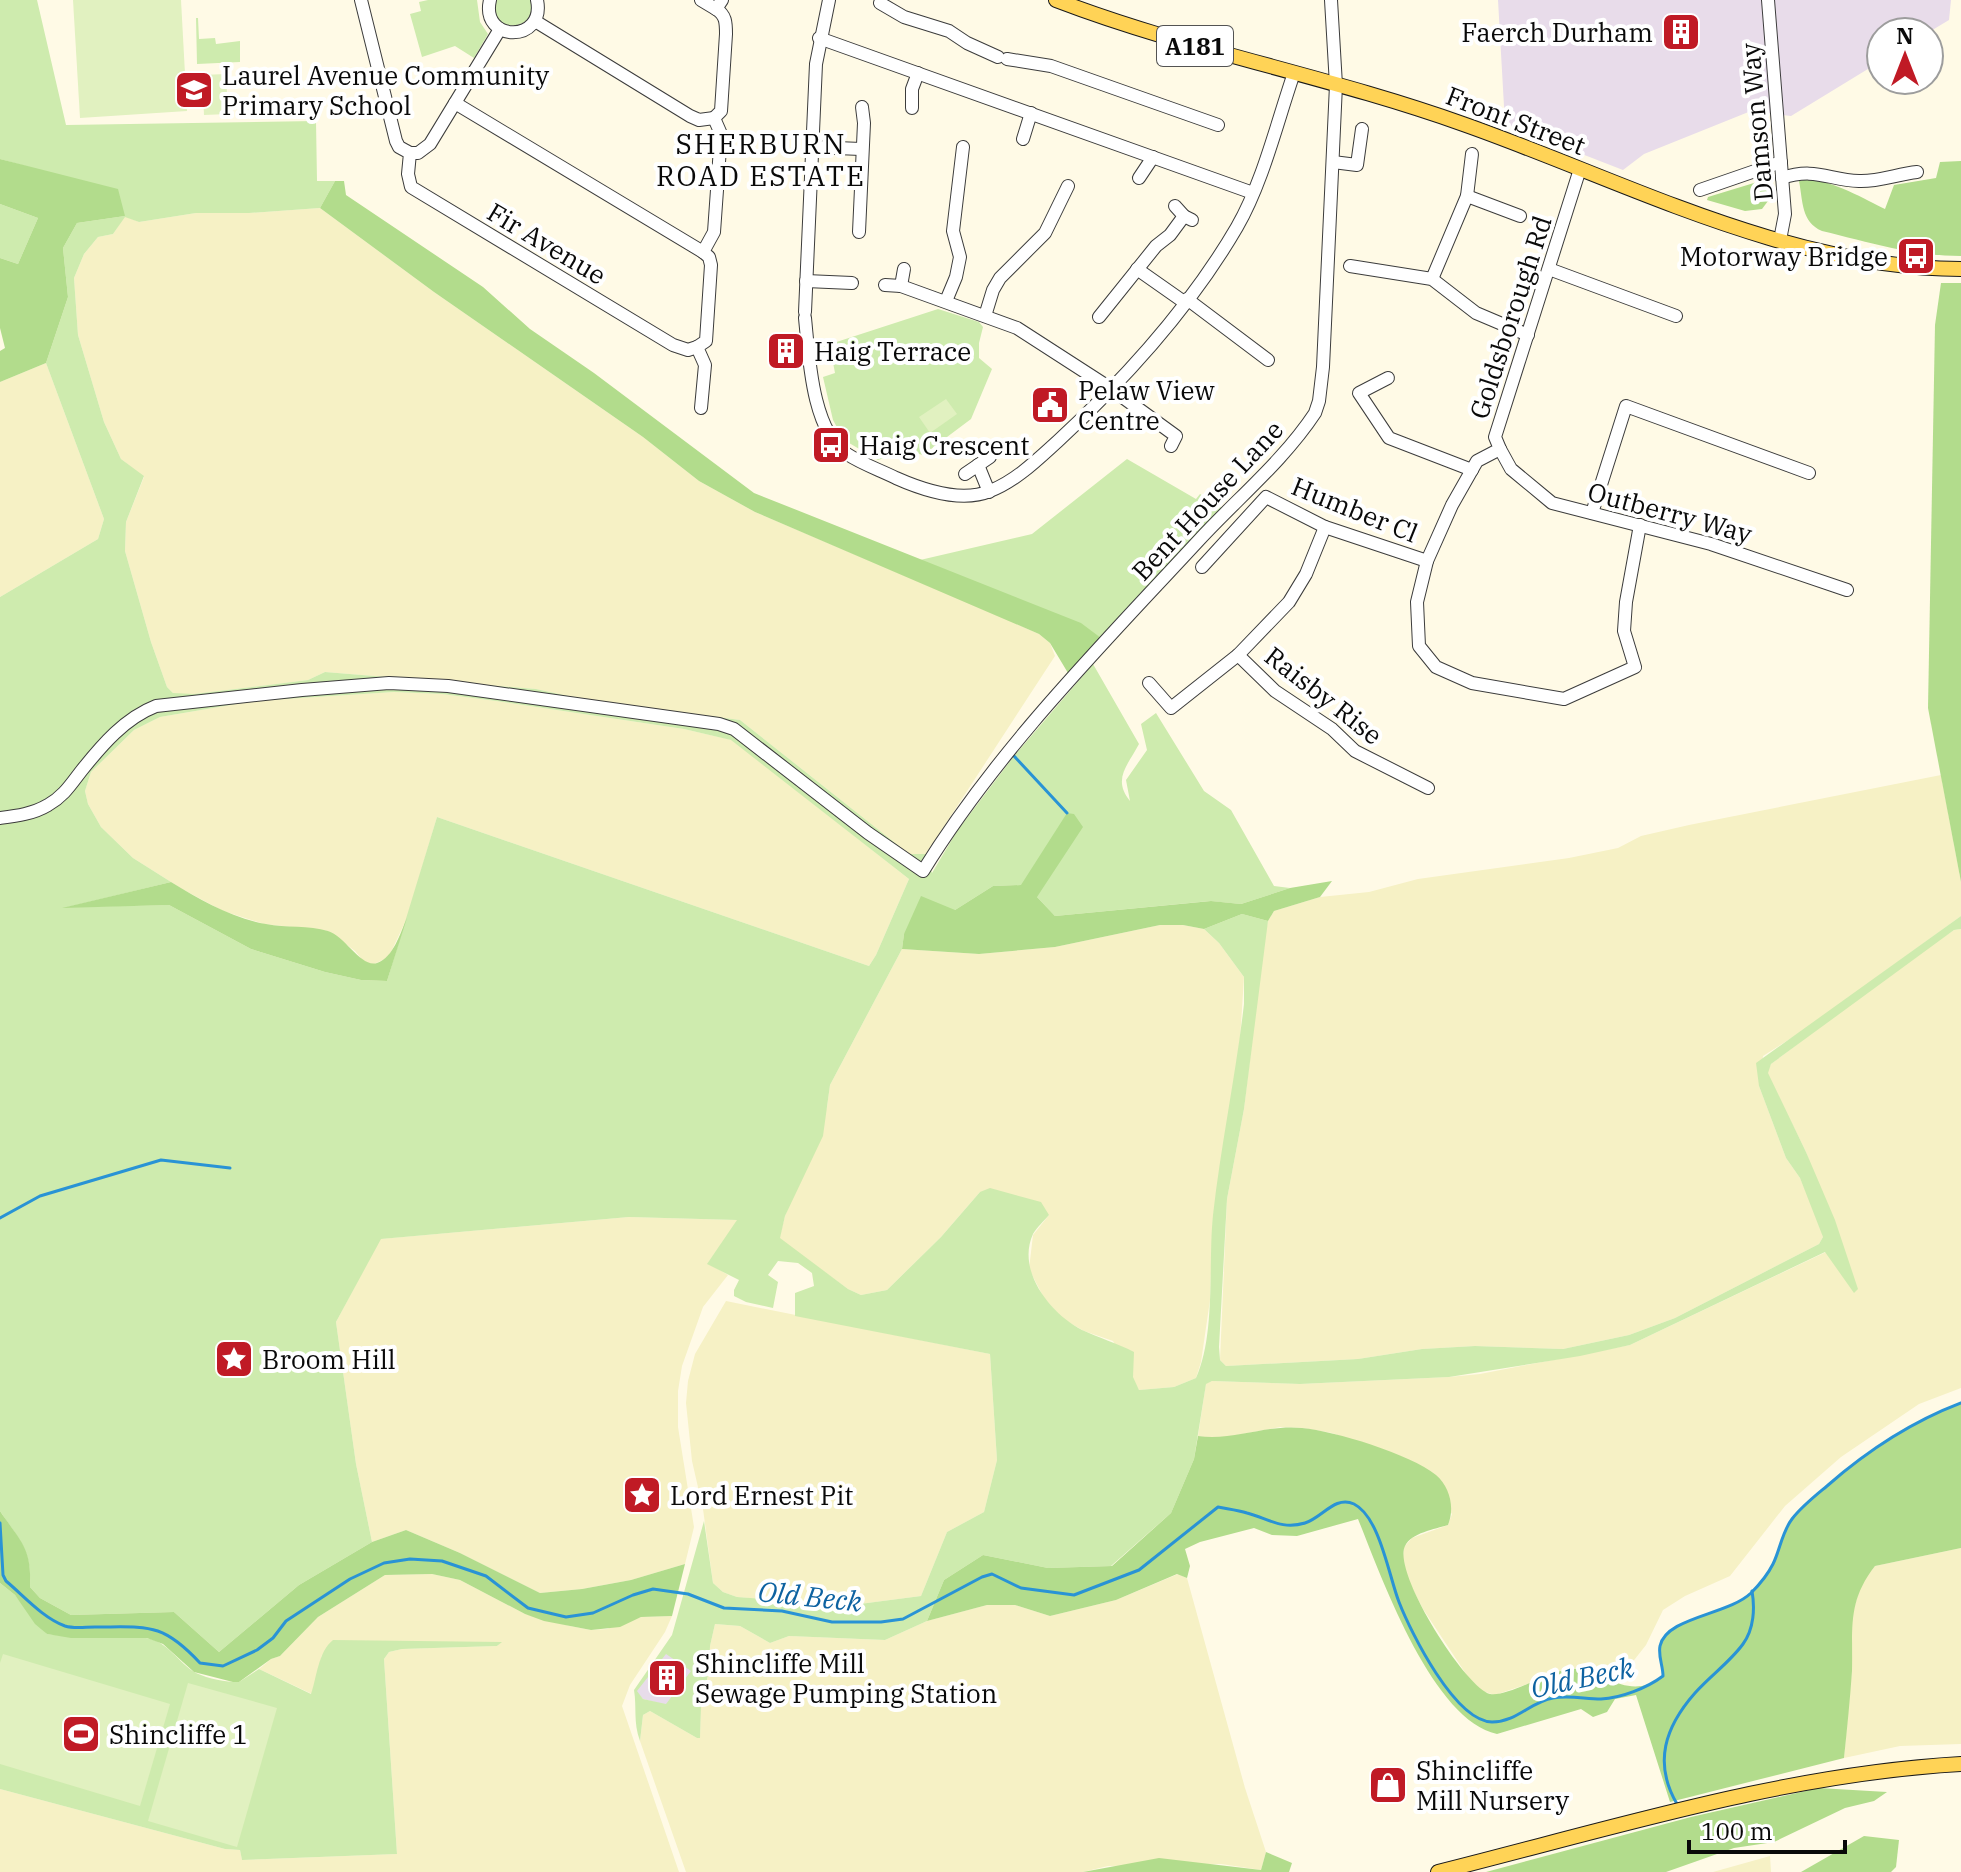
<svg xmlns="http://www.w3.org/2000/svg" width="1961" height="1872" font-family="'IBM Plex Serif',serif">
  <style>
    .industrial { fill: #e8dcea }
    .farmland { fill: #f6f1c5 }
    .green { fill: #ceebae; fill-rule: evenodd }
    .forest { fill: #b2dc8c }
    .pitch { fill: #e1f1c0 }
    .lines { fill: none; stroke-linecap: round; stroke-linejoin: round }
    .stream { stroke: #2993d5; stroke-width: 3 }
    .minor-casing { stroke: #3c3c3c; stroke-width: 14 }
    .major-casing { stroke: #1a1a1a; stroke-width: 16 }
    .minor { stroke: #fff; stroke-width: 12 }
    .major { stroke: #ffd356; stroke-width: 14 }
    .labels { text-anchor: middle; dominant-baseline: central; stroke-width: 8; stroke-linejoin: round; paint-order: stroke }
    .shield { fill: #fff; stroke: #535353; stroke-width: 2 }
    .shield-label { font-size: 24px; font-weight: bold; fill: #090909 }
    .poi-label { font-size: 26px; fill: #090909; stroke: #fff; text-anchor: start }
    .street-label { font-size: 26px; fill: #090909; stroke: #fff }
    .neighbourhood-label { font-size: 28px; letter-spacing: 2px; fill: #090909; stroke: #fff }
    .water-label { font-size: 28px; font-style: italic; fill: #0d62a1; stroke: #fff }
  </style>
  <rect width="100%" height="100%" fill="#fffae6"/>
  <g class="industrial">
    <polygon points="1498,0 1951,0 1949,20 1929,32 1881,32 1881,61 1791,116 1751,111 1644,154 1623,170 1505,124"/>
    <polygon points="666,1653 692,1671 666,1705 643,1699 636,1691"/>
  </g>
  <g class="farmland">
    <polygon points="320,208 434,292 643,437 699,481 755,512 988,611 1039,634 1050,643 1055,656 926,854 909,854 740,720 582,699 536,689 325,672 308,680 194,694 174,694 167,687 151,642 125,551 126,522 144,477 121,459 104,422 78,335 74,278 84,254 98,237 113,234 125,216 139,222 196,213 249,213"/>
    <polygon points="46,363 104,519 98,539 0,597 0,382"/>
    <polygon points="394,692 442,694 496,701 684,729 732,740 909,879 876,955 869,966 437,817 407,918 392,950 387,958 374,964 365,963 355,951 328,931 264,924 223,911 182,889 133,858 101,827 88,804 85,791 91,772 134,730 160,717 254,701"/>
    <polygon points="1941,775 1961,882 1961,916 1804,1030 1763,1056 1759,1086 1786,1158 1800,1178 1820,1224 1823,1237 1819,1244 1675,1318 1629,1335 1563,1349 1475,1346 1422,1349 1358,1359 1226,1366 1220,1360 1227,1199 1244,1109 1264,940 1268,921 1274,911 1320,897 1369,892 1418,879 1569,858 1618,848 1641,836 1689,825"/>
    <polygon points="1160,925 1183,925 1204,929 1219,943 1244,977 1240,1040 1213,1218 1210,1300 1201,1362 1196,1378 1174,1387 1139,1390 1113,1341 1084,1331 1063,1319 1044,1298 1029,1269 1033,1235 1049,1215 980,1192 941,1237 887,1290 861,1295 848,1289 779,1239 785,1216 827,1107 830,1085 902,949 979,954 1055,947"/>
    <polygon points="1961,929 1961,1388 1919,1404 1841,1457 1785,1506 1730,1576 1685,1596 1663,1610 1646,1645 1631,1664 1575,1668 1495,1695 1482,1691 1468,1677 1423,1609 1407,1578 1403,1558 1404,1547 1412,1538 1448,1525 1452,1514 1418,1464 1332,1433 1303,1428 1280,1427 1216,1439 1198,1436 1206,1383 1212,1381 1300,1384 1449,1377 1480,1374 1630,1345 1826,1252 1854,1292 1806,1152 1767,1073 1771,1064 1898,968 1954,930"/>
    <polygon points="629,1217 738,1220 708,1263 728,1275 703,1307 682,1366 678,1391 678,1427 694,1527 685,1564 631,1580 582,1589 540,1593 460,1553 406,1530 372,1542 356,1464 336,1322 380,1239"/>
    <polygon points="726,1301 990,1354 997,1460 984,1512 947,1532 921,1596 852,1605 807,1603 737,1597 723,1592 713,1583 703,1509 692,1461 686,1403 688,1381 695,1354"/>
    <polygon points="1961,1548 1961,1744 1900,1746 1844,1758 1852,1668 1850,1638 1853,1612 1861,1584 1875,1566"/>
    <polygon points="432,1574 460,1580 525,1614 570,1626 591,1630 607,1629 641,1617 672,1616 665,1632 630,1685 622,1706 679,1872 0,1872 0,1789 225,1849 240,1850 242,1860 397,1854 384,1659 389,1652 402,1649 497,1646 500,1643 381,1641 322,1655 312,1694 259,1669 271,1659 280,1656 318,1617 385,1575"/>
    <polygon points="1178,1574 1187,1578 1245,1788 1266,1852 1261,1870 1221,1864 1108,1866 1083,1872 686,1872 640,1741 643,1715 650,1711 697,1738 700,1737 701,1708 709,1670 710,1646 715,1624 740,1626 770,1643 789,1636 885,1640 927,1621 987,1605 1015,1605 1050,1616 1116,1600"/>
    <polygon points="1770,1856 1771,1872 1712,1872 1713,1872"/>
  </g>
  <g class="green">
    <path d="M0,0H37L66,125L316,121L317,181H335L320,208L249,213H196L139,222L125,217L113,234L98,237L84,254L74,278L78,335L104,422L121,459L144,476L126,522L125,551L151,642L167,687L173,693L194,694L308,680L325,672L536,689L582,699L740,720L909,854H926L932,873L957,831L1014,756L1093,664L1139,744C1128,765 1112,779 1130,801L1126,780L1147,750L1141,724L1156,713L1204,791L1231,810L1274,886L1290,888L1241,904L1210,901L1055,916L1037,897L1021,885L993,886L955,910L904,934L902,949L830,1085L823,1136L785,1216L780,1238L848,1289L861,1295L887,1290L941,1237L980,1192L990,1188L1041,1202L1049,1215C1044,1221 1037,1227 1033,1234C1016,1271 1051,1314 1082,1330C1099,1338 1117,1343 1134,1352L1133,1377L1139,1390L1174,1387L1196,1378C1216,1334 1208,1263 1213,1215C1221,1144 1236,1074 1244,1004V977L1219,943L1204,929L1242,914L1268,921L1244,1109L1227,1199L1219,1347L1220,1360L1226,1366L1358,1359L1422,1349L1475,1346L1563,1349L1629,1335L1675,1318L1819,1244L1823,1237L1800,1178L1786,1158L1759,1086L1756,1063L1961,916V929L1954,930L1771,1064L1768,1073L1806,1152L1835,1220L1858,1289L1854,1293L1825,1252L1630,1345L1580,1356L1449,1377L1300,1384L1212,1381L1206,1384L1194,1459L1171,1513L1111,1566L1048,1568L983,1555L944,1580L927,1621L885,1640L789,1636L770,1643L740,1626L715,1624L710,1646L709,1670L701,1708L700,1738H697L650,1711L643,1715L640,1741C633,1722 637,1708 634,1690L672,1635L704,1521L713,1583L723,1592L737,1597L852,1605L921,1596L947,1532L984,1512L997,1460L990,1354L795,1316V1293L814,1286L812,1273L798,1263L778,1261L768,1275L778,1282L773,1308L746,1302L734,1296V1290L739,1280L707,1264L737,1220L629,1217L381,1239L336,1322L356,1464L372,1542L299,1585L219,1652L174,1612L71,1615L40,1598L30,1587C32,1550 20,1541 0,1511V597L98,539L104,519L46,363L68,297L63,248L77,223L125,216L54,174L0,159ZM394,692L442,694L496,701L684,729L731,740L909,879L876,955L869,966L437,817L387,981L361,980L325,972L251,949L169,905L68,907L171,882L133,858L101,827L88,804L85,791L91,772L134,730L160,717L254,701ZM666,1654L691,1671L666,1704L643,1699L637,1691Z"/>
    <polygon points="428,0 477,0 480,22 488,34 474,58 455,46 422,57 410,14 421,11 419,2"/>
    <path d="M494,0H531C535,20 521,29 503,24L495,16Z"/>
    <polygon points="196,18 198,18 199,39 215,38 216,44 240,41 240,62 197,64"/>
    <polygon points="0,204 38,218 18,264 0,258"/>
    <polygon points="938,309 979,322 983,327 979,343 979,358 992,369 971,419 923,455 907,451 878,460 844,440 833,420 823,377 835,373 832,357 818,356 818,348"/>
    <polygon points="1127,459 1196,499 1200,494 1222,508 1101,638 920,560 1032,534"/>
    <path d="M0,1583L15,1595L47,1634C80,1639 113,1633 146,1638C168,1641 178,1663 196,1673C209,1679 225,1682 239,1682L259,1669L311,1694C317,1677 318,1652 333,1640L502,1642L497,1646L402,1649L389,1652L384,1659L397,1854L242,1860L240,1850L225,1849L0,1789Z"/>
  </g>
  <g class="forest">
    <polygon points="0,159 118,189 125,216 77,223 63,248 68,297 46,363 0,382 0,351 5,348 0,328 0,258 18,264 38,218 0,204"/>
    <path d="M1961,161V256C1913,256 1868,242 1822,231C1801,222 1803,201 1799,181C1822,174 1864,199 1885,209L1894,185L1936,178L1940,162Z"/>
    <polygon points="1767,179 1773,191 1772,202 1768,201 1762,209 1745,211 1707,200 1708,197"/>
    <polygon points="335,181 344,181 346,195 483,287 530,329 594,373 754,493 1081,623 1101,638 1068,673 1050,643 1039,634 755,512 699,481 643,437 434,292 320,208"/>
    <polygon points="1941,283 1961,283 1961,882 1928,708 1935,325"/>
    <polygon points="1067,813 1074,814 1083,827 1037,897 1055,916 1211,901 1241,904 1290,888 1332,881 1320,897 1274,911 1268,921 1242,914 1204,929 1183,925 1160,925 1055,947 979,954 902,949 904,934 921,896 955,910 993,886 1021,885"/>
    <path d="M171,882C200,900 232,918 266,924C286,928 309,925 328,931C345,936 361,968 377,963C394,957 400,933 407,918L387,981L361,980L325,972L251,949L169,905L62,908Z"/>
    <path d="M1961,1403V1548L1875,1566C1847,1602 1853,1628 1852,1671C1850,1700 1847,1729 1844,1758L1670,1802L1636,1695L1615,1699L1607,1712L1593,1717L1581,1709L1497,1734C1432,1720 1381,1576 1358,1519L1297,1536L1272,1535L1254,1528L1200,1542L1185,1549L1190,1566L1187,1578L1177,1574L1116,1600L1050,1616L1015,1605H987L927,1621L944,1580L983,1555L1048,1568L1112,1566L1171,1513L1194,1459L1198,1436C1234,1441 1267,1424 1302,1428C1335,1431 1410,1454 1436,1475C1450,1487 1455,1508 1448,1525C1435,1529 1411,1533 1405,1546C1392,1572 1465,1687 1490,1694C1508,1698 1556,1666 1577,1669C1609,1674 1630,1701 1663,1676C1663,1666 1658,1656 1660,1646C1666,1617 1728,1615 1751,1592C1759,1585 1768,1574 1773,1564C1780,1550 1782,1532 1792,1519C1802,1506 1815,1496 1827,1486C1867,1451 1911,1422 1961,1403Z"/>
    <path d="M0,1511C21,1542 32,1548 30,1587L40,1598L71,1615L174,1612L219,1652L299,1585L372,1542L406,1530L460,1553L540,1593L582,1589L631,1580L685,1564L672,1616L641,1617L620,1627L591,1630L544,1621L525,1614L460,1580L432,1574L385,1575L318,1617L280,1656L271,1659L239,1682H233L194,1672L163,1644L147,1638H71L47,1634L35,1624L15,1595L0,1583Z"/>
    <polygon points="1819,1788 1887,1792 1874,1801 1845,1808 1774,1842 1734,1848 1666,1872 1486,1872 1691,1817"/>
    <polygon points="1864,1836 1899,1840 1896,1867 1891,1872 1801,1872"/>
    <polygon points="1266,1852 1292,1863 1289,1872 1083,1872 1159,1858 1261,1870"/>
  </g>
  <g class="pitch">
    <polygon points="73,0 181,0 187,111 80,118"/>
    <polygon points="226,74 228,114 204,115 202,75"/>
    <polygon points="946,399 957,414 930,433 919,417"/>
    <polygon points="3,1654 170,1704 140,1806 0,1764 0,1663"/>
    <polygon points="188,1683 277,1708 237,1847 148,1821"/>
  </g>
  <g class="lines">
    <g class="stream">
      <polyline points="1014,756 1067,813"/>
      <polyline points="0,1218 40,1196 161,1160 230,1168"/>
      <path d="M0,1523L3,1575L6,1581C24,1596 43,1618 65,1626C74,1629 85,1627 95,1627C148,1627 162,1622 200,1663L223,1666L257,1650L273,1638L286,1621L350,1579L384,1563L410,1559L442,1561L486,1576L528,1608L566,1617L593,1613L633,1595L653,1589L688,1594L724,1608L782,1611L832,1622H881L903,1619L982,1577L992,1574L1021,1588L1074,1595L1139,1570L1218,1507C1228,1509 1238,1510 1247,1513C1269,1519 1282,1530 1305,1523C1322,1518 1335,1495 1354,1504C1380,1517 1389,1577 1399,1602C1411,1633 1455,1721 1492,1722C1517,1722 1530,1702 1553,1698C1569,1695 1585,1699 1601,1699C1621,1698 1647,1688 1663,1676C1663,1666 1658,1656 1660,1646C1666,1617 1728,1615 1751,1593C1759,1585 1768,1574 1773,1564C1780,1550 1782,1532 1792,1519C1802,1506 1815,1496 1827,1486C1867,1451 1911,1422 1961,1403"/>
      <path d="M1677,1804C1653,1763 1665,1727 1695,1693C1710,1676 1730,1662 1743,1644C1754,1629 1755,1608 1752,1591"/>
    </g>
    <defs>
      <g id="minor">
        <polyline points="361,0 396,141 399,147 410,153 408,174 411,187 673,345 688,350 697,347"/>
        <path d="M490,0C480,43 546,43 537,0"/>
        <polyline points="701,0 716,9"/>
        <polyline points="1768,0 1785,214 1780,240"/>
        <polyline points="880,3 904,17 949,31 967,43 998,57"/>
        <polyline points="535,21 690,116 699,120 714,118"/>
        <polyline points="819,38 1253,193"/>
        <polyline points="1007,59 1051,66 1218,125"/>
        <polyline points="455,103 703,252"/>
        <polyline points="912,108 912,89 918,73"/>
        <polyline points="1023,139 1031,113"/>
        <polyline points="812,147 861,149"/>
        <polyline points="410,153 418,153 430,144 500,29"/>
        <polyline points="1333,162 1357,165 1362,129"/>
        <polyline points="1580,169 1495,437 1500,449 1477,461 1452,505 1427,561 1417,602 1419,646 1436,667 1472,683 1564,699 1635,667 1624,631 1626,602 1640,525"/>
        <polyline points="1139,178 1153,157"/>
        <path d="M1782,178C1815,167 1829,180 1859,181C1877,182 1898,174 1917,172"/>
        <polyline points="1700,190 1781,162"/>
        <polyline points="1467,196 1472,154"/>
        <polyline points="1175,206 1184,216 1192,220"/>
        <polyline points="859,232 864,123 862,107"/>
        <polyline points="1350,266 1432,279 1476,313 1528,335"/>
        <polyline points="1137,269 1184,302"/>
        <polyline points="1549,269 1676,316"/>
        <polyline points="1432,279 1467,196 1520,216"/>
        <polyline points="806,281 852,283"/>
        <polyline points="885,285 901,286 1017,328 1110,388 1176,436 1171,446"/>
        <polyline points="901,286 904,269"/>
        <polyline points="1187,299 1268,360"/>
        <polyline points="946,301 956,277 960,257 953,231 963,147"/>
        <polyline points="805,312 816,64 829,0"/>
        <polyline points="985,316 993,290 1000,278 1045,233 1068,186"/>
        <polyline points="1099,317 1156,246 1170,235 1184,216"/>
        <path d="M805,318C809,357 812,431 847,454C862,464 880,470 896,478C923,490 961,503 990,491C1016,481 1038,459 1058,441C1125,379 1191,306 1237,227C1263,182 1277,122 1294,73"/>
        <polyline points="1388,378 1359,393 1389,438 1472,470"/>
        <path d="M701,408L705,365L697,347L706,341L711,265L709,257L703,252L714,232L721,134L714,118L721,111L726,34C726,23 726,15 716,9L722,0"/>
        <polyline points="1500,449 1511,469 1552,503 1711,544 1847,590"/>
        <polyline points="978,465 989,492"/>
        <polyline points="965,474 990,457"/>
        <polyline points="1592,513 1626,406 1809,473"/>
        <polyline points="1202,567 1266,497 1325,527 1427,561"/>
        <polyline points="1238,655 1275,691 1332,729 1355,751 1428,788"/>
        <polyline points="1149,683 1171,708 1238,655 1289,602 1306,574 1325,527"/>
        <path d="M0,818C16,816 33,814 48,805C64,796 71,784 82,770C102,745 125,718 156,706L302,690L389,683L448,686L719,724L734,729L868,833L923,871C999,748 1102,645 1200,539C1238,498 1284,460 1315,413L1319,401L1323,367L1336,85L1331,0"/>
      </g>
      <g id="major">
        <path d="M1056,0C1189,51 1329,76 1463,124C1625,181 1785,268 1961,269"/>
        <path d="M1438,1872C1610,1829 1783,1774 1961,1764"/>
      </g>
    </defs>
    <use href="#minor" class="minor-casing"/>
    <use href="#major" class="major-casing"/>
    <use href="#minor" class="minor"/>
    <use href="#major" class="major"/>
  </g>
  <defs>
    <symbol id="building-square" viewBox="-11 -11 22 22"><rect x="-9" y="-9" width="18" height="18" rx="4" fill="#c01a25" stroke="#fff"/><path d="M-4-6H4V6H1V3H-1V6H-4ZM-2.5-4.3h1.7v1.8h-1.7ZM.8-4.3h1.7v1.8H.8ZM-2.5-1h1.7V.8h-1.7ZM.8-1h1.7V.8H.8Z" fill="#fff"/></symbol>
    <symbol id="school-square" viewBox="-11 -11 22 22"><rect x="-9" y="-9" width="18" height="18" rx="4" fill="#c01a25" stroke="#fff"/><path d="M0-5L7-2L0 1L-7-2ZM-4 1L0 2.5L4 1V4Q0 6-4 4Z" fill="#fff"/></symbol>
    <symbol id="bus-square" viewBox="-11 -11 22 22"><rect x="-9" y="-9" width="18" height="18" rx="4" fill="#c01a25" stroke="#fff"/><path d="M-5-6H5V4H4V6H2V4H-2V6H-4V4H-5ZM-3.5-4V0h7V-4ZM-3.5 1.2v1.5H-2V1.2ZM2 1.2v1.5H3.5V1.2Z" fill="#fff"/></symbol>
    <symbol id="civic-square" viewBox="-11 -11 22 22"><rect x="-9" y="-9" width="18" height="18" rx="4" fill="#c01a25" stroke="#fff"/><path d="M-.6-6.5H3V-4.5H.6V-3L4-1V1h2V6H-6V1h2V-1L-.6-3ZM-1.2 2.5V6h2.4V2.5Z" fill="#fff"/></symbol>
    <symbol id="sight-square" viewBox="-11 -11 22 22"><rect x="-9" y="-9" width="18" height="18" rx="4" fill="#c01a25" stroke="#fff"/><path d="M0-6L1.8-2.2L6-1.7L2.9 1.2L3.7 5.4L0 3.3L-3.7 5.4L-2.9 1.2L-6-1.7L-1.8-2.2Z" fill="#fff"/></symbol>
    <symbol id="stadium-square" viewBox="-11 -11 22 22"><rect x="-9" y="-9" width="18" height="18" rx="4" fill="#c01a25" stroke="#fff"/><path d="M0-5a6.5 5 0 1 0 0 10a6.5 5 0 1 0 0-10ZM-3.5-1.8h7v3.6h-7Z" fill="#fff"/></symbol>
    <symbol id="shop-square" viewBox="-11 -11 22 22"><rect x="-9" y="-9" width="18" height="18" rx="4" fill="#c01a25" stroke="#fff"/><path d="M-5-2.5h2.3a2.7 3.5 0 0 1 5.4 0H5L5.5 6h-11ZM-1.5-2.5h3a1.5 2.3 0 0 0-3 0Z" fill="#fff"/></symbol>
  </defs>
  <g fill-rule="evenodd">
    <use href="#building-square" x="1659" y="10" width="44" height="44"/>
    <use href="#school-square" x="172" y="68" width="44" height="44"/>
    <use href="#bus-square" x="1894" y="234" width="44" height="44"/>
    <use href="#building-square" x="764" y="329" width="44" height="44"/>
    <use href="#civic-square" x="1028" y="383" width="44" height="44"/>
    <use href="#bus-square" x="809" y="423" width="44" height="44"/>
    <use href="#sight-square" x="212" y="1337" width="44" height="44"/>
    <use href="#sight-square" x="620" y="1473" width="44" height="44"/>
    <use href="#building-square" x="645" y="1656" width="44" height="44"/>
    <use href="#stadium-square" x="59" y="1712" width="44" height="44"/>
    <use href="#shop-square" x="1366" y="1763" width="44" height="44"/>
  </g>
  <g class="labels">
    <rect class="shield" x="1157" y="26" width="76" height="40" rx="6"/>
    <g class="shield-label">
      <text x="1195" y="46">A181</text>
    </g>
    <g class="poi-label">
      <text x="1653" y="32" text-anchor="end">Faerch Durham</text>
      <text x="222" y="75">Laurel Avenue Community<tspan x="222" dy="30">Primary School</tspan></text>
      <text x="1888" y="256" text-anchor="end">Motorway Bridge</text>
      <text x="814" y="351">Haig Terrace</text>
      <text x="1078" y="390">Pelaw View<tspan x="1078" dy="30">Centre</tspan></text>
      <text x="859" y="445">Haig Crescent</text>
      <text x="262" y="1359">Broom Hill</text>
      <text x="670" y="1495">Lord Ernest Pit</text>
      <text x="695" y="1663">Shincliffe Mill<tspan x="695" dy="30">Sewage Pumping Station</tspan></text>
      <text x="109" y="1734">Shincliffe 1</text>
      <text x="1416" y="1770">Shincliffe<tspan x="1416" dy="30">Mill Nursery</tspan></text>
    </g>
    <g class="street-label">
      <text transform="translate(1516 120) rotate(21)">Front Street</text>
      <text transform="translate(1756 122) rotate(-95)">Damson Way</text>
      <text transform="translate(547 243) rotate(31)">Fir Avenue</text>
      <text transform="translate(1510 317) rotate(-72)">Goldsborough Rd</text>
      <text transform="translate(1207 500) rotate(-47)">Bent House Lane</text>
      <text transform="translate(1355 509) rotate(22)">Humber Cl</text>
      <text transform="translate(1670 512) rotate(15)">Outberry Way</text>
      <text transform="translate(1324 695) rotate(38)">Raisby Rise</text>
    </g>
    <g class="neighbourhood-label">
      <text x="761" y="143">SHERBURN<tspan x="761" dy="32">ROAD ESTATE</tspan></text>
    </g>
    <g class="water-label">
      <text transform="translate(810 1596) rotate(6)">Old Beck</text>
      <text transform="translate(1582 1677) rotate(-12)">Old Beck</text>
    </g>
  </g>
  <g transform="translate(1905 56)"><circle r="38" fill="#ffffff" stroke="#9d9d9d" stroke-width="2"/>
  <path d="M0-6L14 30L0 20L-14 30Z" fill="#c01a25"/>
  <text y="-12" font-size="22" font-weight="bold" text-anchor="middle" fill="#090909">N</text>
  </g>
  <path d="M1689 1840v12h156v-12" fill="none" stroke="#090909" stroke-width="4"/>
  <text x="1701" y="1840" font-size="24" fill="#090909" stroke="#ffffff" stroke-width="6" paint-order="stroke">100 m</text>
</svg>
